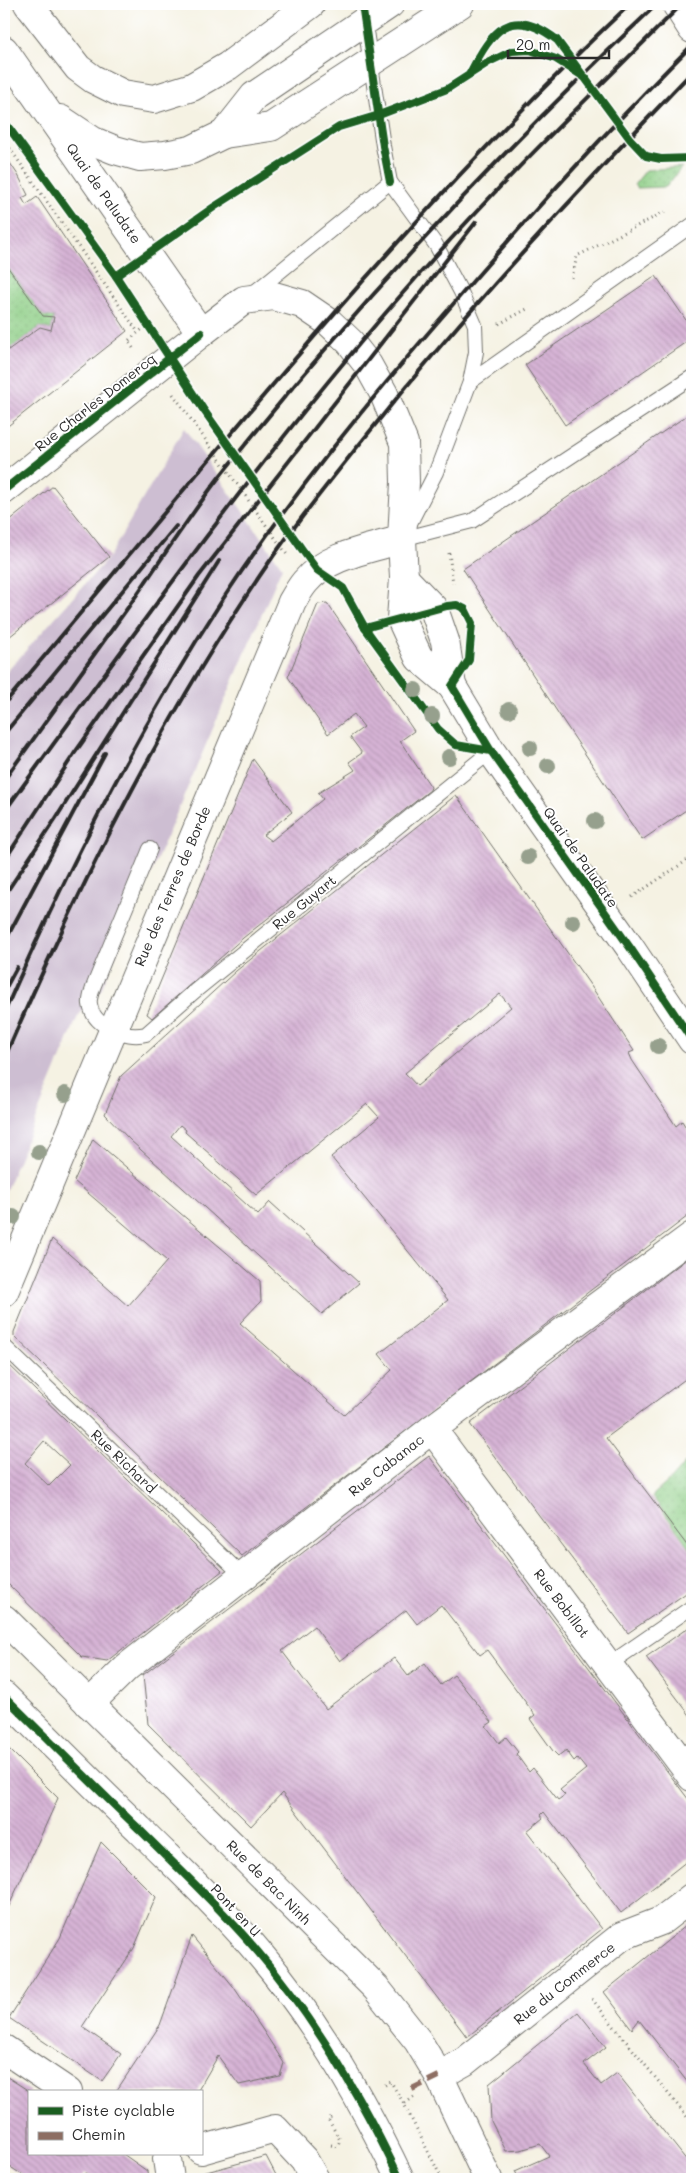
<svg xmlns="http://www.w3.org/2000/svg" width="696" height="2183" font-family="Mali,sans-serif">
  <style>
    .industrial { fill: #cdbed2 }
    .green { fill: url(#green-dots); stroke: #5c7c58 }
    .building { fill: url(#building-back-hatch); fill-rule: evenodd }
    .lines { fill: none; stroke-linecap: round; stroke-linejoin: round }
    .lane-casing { stroke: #72716b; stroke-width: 16 }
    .street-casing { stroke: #72716b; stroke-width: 30 }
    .secondary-casing { stroke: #72716b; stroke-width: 30 }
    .primary-casing { stroke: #72716b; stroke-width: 30 }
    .path { stroke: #72716b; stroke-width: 3; stroke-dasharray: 1 4; stroke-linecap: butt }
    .lane { stroke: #fff; stroke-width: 14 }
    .street { stroke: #fff; stroke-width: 28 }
    .secondary { stroke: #fff; stroke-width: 28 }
    .primary { stroke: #fff; stroke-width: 28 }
    .rail { stroke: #2b2b2b; stroke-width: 4 }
    .quiet { stroke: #8d6e63; stroke-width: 6; stroke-dasharray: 12 6; stroke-linecap: butt }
    .cycleway-casing { stroke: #fff; stroke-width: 11 }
    .cycleway { stroke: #1b5e20; stroke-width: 8 }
    .tree { fill: #96a08d }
    .labels { text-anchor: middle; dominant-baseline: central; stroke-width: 4; stroke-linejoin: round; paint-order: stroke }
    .street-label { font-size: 14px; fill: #2b2b2b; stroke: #fff }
  </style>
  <defs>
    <pattern id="green-dots" width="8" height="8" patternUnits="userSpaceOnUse" patternTransform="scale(1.25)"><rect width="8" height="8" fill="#8ccd84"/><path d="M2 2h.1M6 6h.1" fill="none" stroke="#79b072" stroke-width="1.8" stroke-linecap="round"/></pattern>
    <pattern id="building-back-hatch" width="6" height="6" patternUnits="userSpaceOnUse" patternTransform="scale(1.25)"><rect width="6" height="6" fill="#d6b3d5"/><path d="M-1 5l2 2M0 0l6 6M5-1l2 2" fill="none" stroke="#b89ab7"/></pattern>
  </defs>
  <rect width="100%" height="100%" fill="#fff"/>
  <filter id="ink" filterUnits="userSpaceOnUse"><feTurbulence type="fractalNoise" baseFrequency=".02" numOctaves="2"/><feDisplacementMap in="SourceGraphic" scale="10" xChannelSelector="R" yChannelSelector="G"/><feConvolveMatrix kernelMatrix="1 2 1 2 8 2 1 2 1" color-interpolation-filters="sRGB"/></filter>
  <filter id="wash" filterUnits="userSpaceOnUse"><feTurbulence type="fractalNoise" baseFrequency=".0096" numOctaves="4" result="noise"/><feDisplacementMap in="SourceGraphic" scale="20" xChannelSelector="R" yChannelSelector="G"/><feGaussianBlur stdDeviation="1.12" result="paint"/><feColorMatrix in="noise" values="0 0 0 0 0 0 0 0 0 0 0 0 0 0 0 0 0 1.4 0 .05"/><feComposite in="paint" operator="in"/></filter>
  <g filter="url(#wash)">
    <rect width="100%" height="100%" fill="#f5f2e3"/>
    <polygon class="industrial" points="184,428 282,567 101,990 78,1016 4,1195 4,675 109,557"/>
    <g class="green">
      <polygon points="682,167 666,187 637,188 634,185 646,170"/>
      <polygon points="4,262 43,315 54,317 51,330 40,327 4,353"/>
      <polygon points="692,1455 692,1551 652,1496 671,1479"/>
    </g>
    <g id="blocks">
      <g class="building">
        <polygon points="4,154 18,175 28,195 22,198 26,205 37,197 127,331 4,429 4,353 40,327 51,330 54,317 43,316 4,262"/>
        <polygon points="656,276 692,329 692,338 565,425 525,365"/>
        <polygon points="692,412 692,806 642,840 463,569"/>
        <polygon points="53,486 109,557 4,641 4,525"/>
        <polygon points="327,603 414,731 400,741 431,787 430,790 243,938 152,1018 147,1014 253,759 292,812 263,835 271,841 323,799 318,793 355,770 349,762 362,753 350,737 364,727 354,714 328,734 288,677 318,604"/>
        <path d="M456,795L593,989L634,1051L629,1053L632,1060L676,1126L682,1121L692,1137V1213L242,1556L14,1336V1332L52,1239L128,1306L167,1261L74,1181L93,1139L260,1281L261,1301L240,1323L344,1415L392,1370L379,1354L448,1300L331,1157L379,1117L367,1104L256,1195L185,1132L186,1130L180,1125L171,1136L258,1215L270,1202L359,1283L322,1314L130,1140L105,1114L121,1076L236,971ZM500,994L511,1007L417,1086L405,1073Z"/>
        <polygon points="692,1255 692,1374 606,1438 692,1552 692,1589 628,1633 470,1424"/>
        <path d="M4,1360L222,1571L107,1661L82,1657L4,1580ZM44,1441L70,1465L49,1486L25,1463Z"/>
        <path d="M429,1456L692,1804V1857L621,1913L544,1812L541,1815L543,1818L527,1831L602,1929L467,2037L282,1793L251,1826L148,1724L143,1675ZM441,1605L480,1655L487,1650L535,1715L530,1719L553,1751L558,1756L566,1750L574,1761L577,1758L586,1769L560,1790L565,1795L558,1800L533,1768L529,1772L516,1754L518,1752L506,1737L499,1743L486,1726L492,1722L454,1675L441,1685L425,1663L408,1676L394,1658L326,1709L282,1651L314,1626L340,1661L406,1610L417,1624Z"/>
        <polygon points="692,1625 692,1718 646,1657"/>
        <polygon points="4,1744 58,1798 4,1917"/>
        <polygon points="101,1842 156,1897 134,1948 82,2027 121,2054 102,2081 9,2018 60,1938"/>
        <polygon points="692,1921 692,2088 639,2020 632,2029 604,1992"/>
        <polygon points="192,1936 233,1986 264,2032 284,2063 280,2076 239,2085 218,2056 197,2092 118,2092 117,2090 160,2025"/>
        <polygon points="578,2012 606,2047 584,2064 601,2085 617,2073 692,2167 692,2179 519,2179 515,2171 549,2156 540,2144 521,2150 506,2151 491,2121 489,2084"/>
        <polygon points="4,2075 29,2091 29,2154 123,2154 147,2171 148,2179 104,2179 99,2176 97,2179 94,2179 85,2173 81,2179 29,2179 4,2163"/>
        <polygon points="266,2156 278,2179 200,2179 199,2174"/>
      </g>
    </g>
  </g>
  <g filter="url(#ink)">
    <use href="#blocks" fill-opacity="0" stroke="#72716b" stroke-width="1"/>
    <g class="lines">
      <defs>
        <g id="lane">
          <polyline points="362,4 383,146 390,182 436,245 461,292 475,325 476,352 470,382 436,472 409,525"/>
          <polyline points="251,295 390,182"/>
          <polyline points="470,382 692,225"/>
          <polyline points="402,539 472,521 692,377"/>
          <path d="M150,849L94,985C92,991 89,999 90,1004C93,1027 126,1039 146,1034L195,991L491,751"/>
          <polyline points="4,1346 244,1577"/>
          <polyline points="608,1665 692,1607"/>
        </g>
        <g id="street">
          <polyline points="4,490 201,333"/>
          <path d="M4,1292L292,602C296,595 300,588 305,582C327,555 370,549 402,539"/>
          <polyline points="432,1429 692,1777"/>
          <polyline points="4,1619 376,1988 418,2041 439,2076 488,2179"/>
          <path d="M4,1696C49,1740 93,1785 139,1829C179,1869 221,1908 258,1952C316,2020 362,2099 400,2179"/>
          <polyline points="89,1704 127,1667 432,1429 692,1236"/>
          <polyline points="4,2049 68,2092"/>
          <polyline points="439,2076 464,2062 622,1936 661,1921 692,1897"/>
          <polyline points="201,2150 275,2129 304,2160 315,2179"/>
          <polyline points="167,2159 170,2179"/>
        </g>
        <g id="secondary">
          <polyline points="28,4 78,68 93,79 123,94 154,99 192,87 228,66 311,4"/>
          <polyline points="4,50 201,333 244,300 274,296 302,304 330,323 350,342 368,365 384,394 404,443 405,482 402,539 404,578 401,619 419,658 452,686 491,751 631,949 692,1040"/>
          <polyline points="60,119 93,141 115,150 140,157 165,155 191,150 224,134 254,96 390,4"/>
          <polyline points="224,134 271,127 460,4"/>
          <polyline points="404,578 434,609 445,641 452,686"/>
        </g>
        <polyline id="primary" points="676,4 692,29"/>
      </defs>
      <use href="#lane" class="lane-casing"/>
      <use href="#street" class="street-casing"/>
      <use href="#secondary" class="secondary-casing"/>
      <use href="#primary" class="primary-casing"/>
      <g class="path">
        <polyline points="4,140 138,332"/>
        <polyline points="572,278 577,256 665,212"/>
        <polyline points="499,324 527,309"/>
        <polyline points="133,348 128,341 146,326"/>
        <polyline points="173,394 288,556"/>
        <polyline points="449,553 453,583"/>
        <polyline points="632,897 692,857"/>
        <polyline points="592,1999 692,2123"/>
        <polyline points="385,2085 391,2082 404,2104"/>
        <polyline points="414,2097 404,2104 442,2179"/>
        <polyline points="331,2145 338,2146 340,2140 328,2119 333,2116"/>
      </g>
      <use href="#lane" class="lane"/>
      <use href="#street" class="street"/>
      <use href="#secondary" class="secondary"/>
      <use href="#primary" class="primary"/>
      <g class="rail">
        <path d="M4,704C206,465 401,219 630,4"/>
        <polyline points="4,734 176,526"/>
        <path d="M4,780C46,722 88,664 129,606C159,563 188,518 220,476C353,309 501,151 657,4"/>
        <path d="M4,812C132,636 259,458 402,294C490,192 587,99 682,4"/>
        <polyline points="4,861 74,754 199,576 476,222"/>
        <polyline points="4,896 56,818 219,561"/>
        <polyline points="4,943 105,753"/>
        <polyline points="4,991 17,967"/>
        <path d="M4,1013C67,869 137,731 223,599C290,497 368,402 448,310C526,219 607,130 692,45"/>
        <path d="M4,1059C80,884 165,712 274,555C306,510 340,468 375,425C474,302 583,186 692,72"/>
      </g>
      <polyline class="quiet" points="412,2089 439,2076"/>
      <defs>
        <g id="cycleway">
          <polyline points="362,4 383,146 390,182"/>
          <path d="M470,73C492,31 510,4 557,40L630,139L646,156L661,159L692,158"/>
          <polyline points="4,121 116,276 203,409 306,555 317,570 343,588 365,628 438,729 456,745 491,751"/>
          <polyline points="116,276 214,207 339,127 379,115 447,89 489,62 512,51 530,50 556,59 586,78"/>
          <polyline points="4,490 201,333"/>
          <polyline points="365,628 447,606 457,605 465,609 472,623 469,660 452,686 491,751 631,949 692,1040"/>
          <path d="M4,1696C49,1740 93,1785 139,1829C179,1869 221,1908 258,1952C316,2020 362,2099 400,2179"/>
        </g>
      </defs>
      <use href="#cycleway" class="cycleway-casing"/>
      <use href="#cycleway" class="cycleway"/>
    </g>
    <g class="tree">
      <circle cx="415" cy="690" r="8"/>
      <circle cx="509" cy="710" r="8"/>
      <circle cx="432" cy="716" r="8"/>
      <circle cx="530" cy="748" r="8"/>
      <circle cx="449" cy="757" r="8"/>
      <circle cx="548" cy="766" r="8"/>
      <circle cx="595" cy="821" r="8"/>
      <circle cx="528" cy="857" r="8"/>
      <circle cx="573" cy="922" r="8"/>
      <circle cx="658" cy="1046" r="8"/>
      <circle cx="65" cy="1094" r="8"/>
      <circle cx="39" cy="1152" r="8"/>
      <circle cx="13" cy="1217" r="8"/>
    </g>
  </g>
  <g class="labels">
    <g class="street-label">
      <text transform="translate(104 193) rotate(55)">Quai de Paludate</text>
      <text transform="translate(95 402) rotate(-38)">Rue Charles Domercq</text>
      <text transform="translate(581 857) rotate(55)">Quai de Paludate</text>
      <text transform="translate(172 886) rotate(-67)">Rue des Terres de Borde</text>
      <text transform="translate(304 902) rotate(-39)">Rue Guyart</text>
      <text transform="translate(124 1461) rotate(44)">Rue Richard</text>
      <text transform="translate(386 1465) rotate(-38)">Rue Cabanac</text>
      <text transform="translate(562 1603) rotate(53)">Rue Bobillot</text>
      <text transform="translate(269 1882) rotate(45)">Rue de Bac Ninh</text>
      <text transform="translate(236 1910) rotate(47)">Pont en U</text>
      <text transform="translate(564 1983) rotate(-38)">Rue du Commerce</text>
    </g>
  </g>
  <rect width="696" height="2183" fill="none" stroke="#fff" stroke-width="20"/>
  <rect x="28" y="2090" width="175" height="65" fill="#ffffff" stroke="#aaaaaa"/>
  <rect x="38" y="2107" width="25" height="8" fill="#1b5e20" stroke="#aaaaaa"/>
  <text x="72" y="2116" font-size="15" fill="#2b2b2b">Piste cyclable</text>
  <rect x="38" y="2132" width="25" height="8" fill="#8d6e63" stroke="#aaaaaa"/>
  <text x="72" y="2140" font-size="15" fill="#2b2b2b">Chemin</text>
  <path d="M508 50v8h101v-8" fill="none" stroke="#2b2b2b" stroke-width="2.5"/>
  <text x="516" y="50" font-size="15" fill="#2b2b2b" stroke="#ffffff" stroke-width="4" paint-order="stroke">20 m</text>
</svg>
